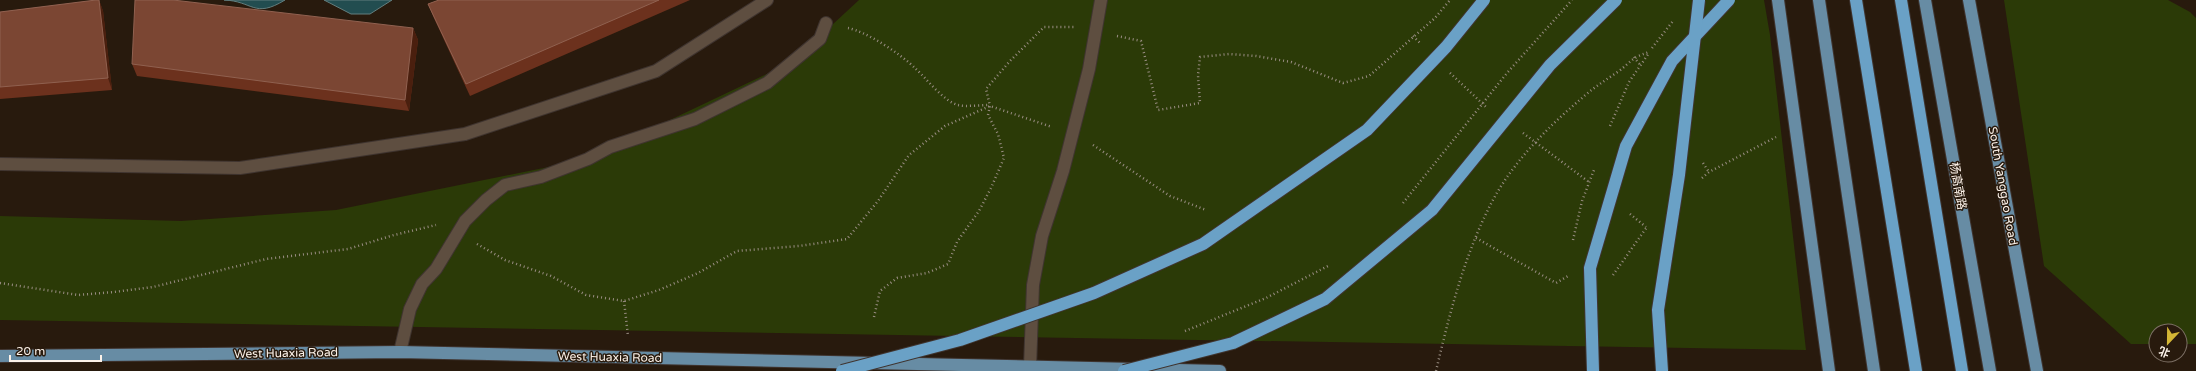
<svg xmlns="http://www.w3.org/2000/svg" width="2196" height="371" font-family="'Varela Round','Noto Sans SC',sans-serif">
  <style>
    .green { fill: #2b3a07 }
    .water { fill: #224d50; stroke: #637e7e }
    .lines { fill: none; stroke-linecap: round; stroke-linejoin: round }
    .service-casing { stroke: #3f342f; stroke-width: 14 }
    .minor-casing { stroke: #3f342f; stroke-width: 14 }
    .primary-casing { stroke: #3f342f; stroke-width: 14 }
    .trunk-casing { stroke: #3f342f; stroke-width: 14 }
    .path { stroke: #998d82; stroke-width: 2.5; stroke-dasharray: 1 3; stroke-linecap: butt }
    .service { stroke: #5e4e40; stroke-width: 12 }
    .minor { stroke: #5e4e40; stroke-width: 12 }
    .primary { stroke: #678ca4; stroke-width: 12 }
    .trunk { stroke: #6aa1c6; stroke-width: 12 }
    .trunk-bridge-casing { stroke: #3f342f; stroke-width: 14; stroke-linecap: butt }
    .trunk-bridge { stroke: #6aa1c6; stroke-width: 12 }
    .wall { fill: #6c311d }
    .shaded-wall { fill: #4a1f0e }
    .building { fill: #7b4633; stroke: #906150 }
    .labels { text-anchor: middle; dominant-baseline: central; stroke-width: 3; stroke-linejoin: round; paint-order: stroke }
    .street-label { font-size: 12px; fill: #fcf2e9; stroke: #281a0d }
  </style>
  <rect width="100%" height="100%" fill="#281a0d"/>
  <g class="green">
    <polygon points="859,0 1764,0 1770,35 1806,350 0,320 0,216 181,221 336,210 588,159 792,62"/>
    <polygon points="2004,0 2168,0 2190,12 2196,18 2196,344 2180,344 2180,331 2156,331 2156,344 2131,344 2044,266"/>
  </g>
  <g class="water">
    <path d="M224,0H285C254,19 253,1 224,0Z"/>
    <polygon points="324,0 392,0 370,14 351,14"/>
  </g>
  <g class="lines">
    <defs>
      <g id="service">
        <polyline points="0,164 240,168 465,134 656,71 767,0"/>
        <polyline points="400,352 410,309 422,284 436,269 465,221 486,200 505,185 541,177 588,159 610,147 695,119 767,83 820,39 826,23"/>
      </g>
      <polyline id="minor" points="1030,367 1033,285 1042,236 1063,171 1089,69 1101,0"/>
      <g id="primary">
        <polyline points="1778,0 1829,371"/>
        <polyline points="1819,0 1874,371"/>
        <polyline points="1925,0 1990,371"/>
        <polyline points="1969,0 2037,371"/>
        <polyline points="0,356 400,352 1220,371"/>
      </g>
      <g id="trunk">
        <polyline points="1856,0 1916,371"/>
        <polyline points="1901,0 1962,371"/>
      </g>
    </defs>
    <use href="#service" class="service-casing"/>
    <use href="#minor" class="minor-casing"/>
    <use href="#primary" class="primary-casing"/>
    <use href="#trunk" class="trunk-casing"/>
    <g class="path">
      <path d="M848,28C867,32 901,54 916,69C927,79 943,101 958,105C966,107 979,105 989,105"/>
      <polyline points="1117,36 1141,41 1158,110 1200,103 1198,75 1200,57 1229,54 1256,56 1291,62 1343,83 1369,76 1435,18 1450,0"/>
      <polyline points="1413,36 1420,43"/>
      <polyline points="1652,48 1673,21"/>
      <polyline points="1634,57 1641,66"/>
      <polyline points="1450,73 1487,108"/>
      <polyline points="1610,126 1629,82 1649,53"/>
      <polyline points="1523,133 1589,182"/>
      <polyline points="1093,145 1170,196 1206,210"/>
      <polyline points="1703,163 1709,172"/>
      <polyline points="1702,178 1709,172 1776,137"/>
      <polyline points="1403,203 1507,73 1572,0"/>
      <polyline points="1630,214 1646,227"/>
      <polyline points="1476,238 1556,283 1568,276"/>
      <polyline points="1573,240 1582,201 1594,170"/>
      <polyline points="477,244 505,260 551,276 586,295 624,301 659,290 698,273 737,251 799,246 847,239 878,201 909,155 945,126 990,106 1052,127"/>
      <polyline points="1613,275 1647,227"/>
      <polyline points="0,283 78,295 114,292 153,287 266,259 348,249 394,235 436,225"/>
      <polyline points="624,301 628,336"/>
      <polyline points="874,317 880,291 897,278 927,273 948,264 957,242 979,211 991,188 1004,158 998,134 988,115 990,106 986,89 1010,61 1044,27 1075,27"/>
      <polyline points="1185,331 1266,298 1328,266"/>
      <path d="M1436,371C1450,312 1465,252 1494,198C1515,160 1549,126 1582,98C1594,87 1606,80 1619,71C1632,61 1631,58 1649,52"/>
    </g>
    <use href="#service" class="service"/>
    <use href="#minor" class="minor"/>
    <use href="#primary" class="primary"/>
    <use href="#trunk" class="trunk"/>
    <defs>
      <g id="trunk-bridge">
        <polyline points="842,371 960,340 1094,293 1203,244 1367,130 1446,47 1484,0"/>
        <polyline points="1124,371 1233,343 1325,299 1432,210 1550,65 1616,0"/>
        <polyline points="1593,371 1590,268 1626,146 1672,61 1729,0"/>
        <polyline points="1662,371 1658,310 1679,175 1699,0"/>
      </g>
    </defs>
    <use href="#trunk-bridge" class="trunk-bridge-casing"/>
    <use href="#trunk-bridge" class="trunk-bridge"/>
  </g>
  <g class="wall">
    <polygon points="99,0 103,11 112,90 0,99 0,12"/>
    <polygon points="439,0 690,0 470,96 433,16 428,4"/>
    <polygon points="413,28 418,40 409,111 137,76 132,64"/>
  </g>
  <g class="shaded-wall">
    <polygon points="99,0 103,11 112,90 108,78"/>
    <polygon points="413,28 418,40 409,111 405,100"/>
  </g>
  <g class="building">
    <polygon points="96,0 99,0 108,78 0,87 0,12"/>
    <polygon points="135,0 173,0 413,28 405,100 132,64"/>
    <polygon points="439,0 659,0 466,84 428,4"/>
  </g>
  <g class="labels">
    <g class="street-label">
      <text transform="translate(1958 186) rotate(80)">杨高南路</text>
      <text transform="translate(2003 186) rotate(80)">South Yanggao Road</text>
      <text transform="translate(286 353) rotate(-1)">West Huaxia Road</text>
      <text transform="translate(610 357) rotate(1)">West Huaxia Road</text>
    </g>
  </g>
  <g transform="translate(2168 343) rotate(202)"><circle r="19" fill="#281a0d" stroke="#7d7065"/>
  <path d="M0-3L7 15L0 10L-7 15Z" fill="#d4b635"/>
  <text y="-6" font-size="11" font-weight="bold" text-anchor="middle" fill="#fcf2e9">北</text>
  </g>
  <path d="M10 355v6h91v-6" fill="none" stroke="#fcf2e9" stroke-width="2"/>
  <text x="16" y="355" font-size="12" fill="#fcf2e9" stroke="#281a0d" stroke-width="3" paint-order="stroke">20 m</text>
</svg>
